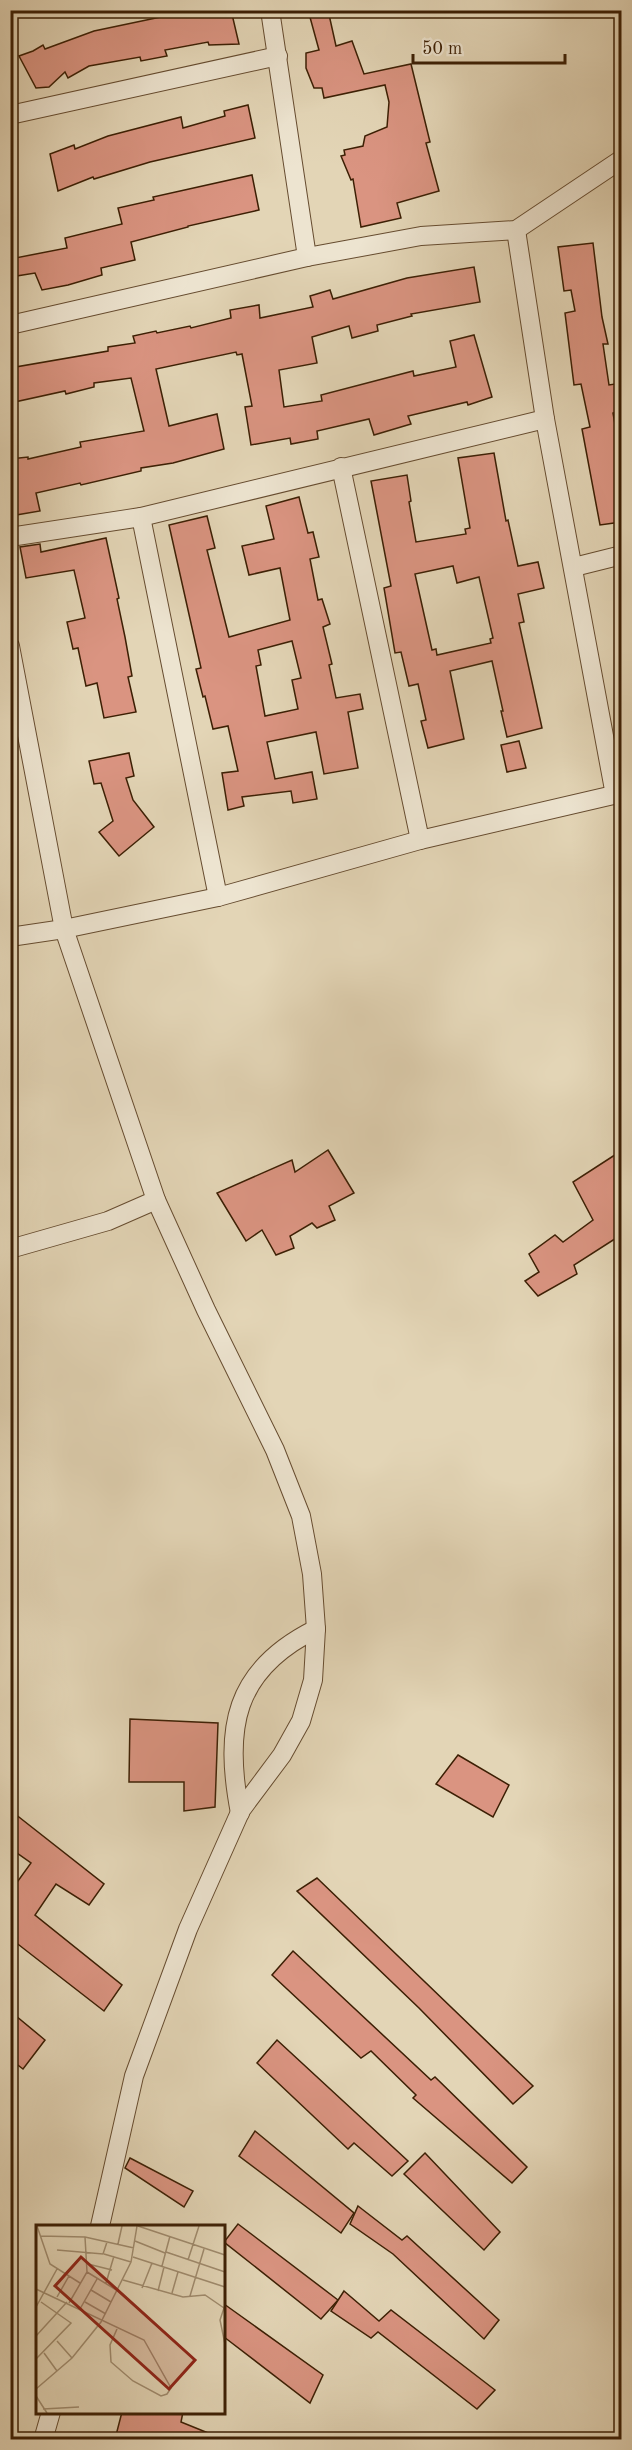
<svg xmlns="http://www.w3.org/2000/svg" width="632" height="2450" font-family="'Old Standard TT',serif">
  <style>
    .building { fill: #da9481; stroke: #3c1f04; stroke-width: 1.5; fill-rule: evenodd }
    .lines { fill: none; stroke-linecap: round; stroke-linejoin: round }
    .street-casing { stroke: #664c30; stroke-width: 20 }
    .street { stroke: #ede4d0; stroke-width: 18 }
    .inset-road { fill: none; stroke: #a08c6f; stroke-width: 1.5 }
    .view { fill: #8f2418; fill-opacity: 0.15; stroke: #8f2418; stroke-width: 3 }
    .inset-edge { fill: none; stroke: #3c1f04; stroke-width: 3 }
  </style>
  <rect width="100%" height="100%" fill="#e3d5b6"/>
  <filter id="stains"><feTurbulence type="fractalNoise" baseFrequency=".00333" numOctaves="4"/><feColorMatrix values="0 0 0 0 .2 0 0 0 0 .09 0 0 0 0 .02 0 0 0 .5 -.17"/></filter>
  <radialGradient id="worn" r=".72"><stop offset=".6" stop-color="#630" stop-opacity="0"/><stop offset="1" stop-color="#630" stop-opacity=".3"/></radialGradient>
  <g class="building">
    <polygon points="194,10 231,10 239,44 209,45 208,42 165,50 167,56 141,61 140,57 89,66 68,78 65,72 49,87 36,88 19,56 33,51 43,45 45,49 94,31"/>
    <polygon points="308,10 328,10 336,46 352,41 364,74 411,64 430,142 426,143 439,191 397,203 401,218 361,227 353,179 351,180 341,156 345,155 344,150 363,146 365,136 387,127 389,102 385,85 324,98 322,88 314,88 306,68 306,53 319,50"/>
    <polygon points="248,105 255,138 150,162 94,179 93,177 58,191 50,154 74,145 75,149 108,136 181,117 183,128 225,116 224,111"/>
    <polygon points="252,175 259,210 188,226 188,227 131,242 135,260 101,268 102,275 68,285 42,290 35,273 10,277 10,259 67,248 65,238 122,224 118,208 154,200 153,197"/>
    <polygon points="593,243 602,317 608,344 603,344 609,385 615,384 621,411 613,413 621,458 621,522 600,525 582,429 590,427 581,384 574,385 565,313 575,311 571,290 564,291 558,247"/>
    <polygon points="474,267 480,302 411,314 412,316 377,325 378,331 352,338 349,326 312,337 317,363 279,370 284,407 322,401 321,395 413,371 414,376 456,367 450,341 474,335 492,397 468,405 467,402 408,416 411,424 374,435 369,419 317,431 318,439 291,444 290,438 251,445 245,407 252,406 242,354 237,355 236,352 156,369 169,426 217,414 224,449 173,463 141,468 141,471 81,485 80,483 36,493 40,511 10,516 10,459 28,457 28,459 81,447 80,442 144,431 131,378 94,383 94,387 66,394 65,391 10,403 10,368 108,351 108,347 135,343 133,336 156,331 157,333 190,326 191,328 231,318 230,310 259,305 260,318 313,307 310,296 330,290 333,299 407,278"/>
    <path d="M494,453L506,521L508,520L518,566L538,562L544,588L518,594L524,622L519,623L542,728L507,737L501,711H503L492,661L450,671L464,739L428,748L421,721L426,720L418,684L409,686L401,652L395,653L384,588L391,586L371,481L407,475L411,501L409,502L416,542L466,534L465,529L470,528L458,458ZM453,566L457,583L479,577L493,638L490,639L491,643L437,655L436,649L432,650L415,574Z"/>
    <path d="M299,497L308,533L313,532L319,557L310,559L318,600L322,599L330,624L323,627L332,664L329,665L336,698L360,694L363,709L348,712L358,768L324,774L316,732L267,742L275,779L312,772L317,799L293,803L291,791L242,797L244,806L228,810L222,773L238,771L228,726L213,729L205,696L203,697L196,669L201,668L169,525L207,516L215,548L207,550L229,637L290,620L280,568L249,575L242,546L274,539L266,506ZM292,641L301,678L292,680L298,709L265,716L256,666L261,665L258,650Z"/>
    <polygon points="106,538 119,598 117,599 125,637 132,676 128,677 136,712 104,718 97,683 86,686 78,648 73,649 67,622 85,618 74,570 26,578 20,547 40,544 41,552"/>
    <polygon points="519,741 526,768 507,772 501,745"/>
    <polygon points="129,753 134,776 126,778 133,800 154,827 119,856 99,832 113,821 101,783 94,784 89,761"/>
    <polygon points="328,1150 354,1193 329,1206 335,1220 317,1228 312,1223 290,1236 294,1248 276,1255 262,1230 246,1241 217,1193 292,1160 295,1172"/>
    <polygon points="621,1151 621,1235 574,1265 577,1274 538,1296 525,1281 539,1272 529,1254 555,1235 563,1242 593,1220 573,1182"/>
    <polygon points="130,1719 218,1723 215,1807 184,1811 184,1782 129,1782"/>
    <polygon points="458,1755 509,1785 493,1817 436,1784"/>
    <polygon points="10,1810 104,1884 89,1905 56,1884 35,1915 122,1985 104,2011 10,1938 10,1892 31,1863 10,1848"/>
    <polygon points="317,1878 533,2086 513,2104 419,2008 297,1891"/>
    <polygon points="293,1951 431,2080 435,2077 527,2167 512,2183 413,2098 416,2095 371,2051 361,2058 272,1975"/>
    <polygon points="10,2011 45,2040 23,2069 10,2059"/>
    <polygon points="277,2040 408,2161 392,2176 354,2143 348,2149 257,2063"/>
    <polygon points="255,2131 354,2213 341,2233 239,2156"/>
    <polygon points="425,2153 500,2232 484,2250 404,2174"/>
    <polygon points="130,2158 193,2191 184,2207 125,2168"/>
    <polygon points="358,2206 402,2240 407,2236 499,2320 484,2339 393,2254 350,2224"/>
    <polygon points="238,2224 338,2300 321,2319 224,2242"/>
    <polygon points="344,2291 379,2321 391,2310 495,2390 477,2409 378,2332 371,2338 331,2311"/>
    <polygon points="224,2304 323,2375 310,2403 224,2337"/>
    <polygon points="122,2412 183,2412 181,2422 223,2439 115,2439"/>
  </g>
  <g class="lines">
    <defs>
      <g id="street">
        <polyline points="270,10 307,257"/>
        <polyline points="10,115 278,56"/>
        <polyline points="516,230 545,419 615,795"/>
        <polyline points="10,325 307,257 421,236 516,230 622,159"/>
        <polyline points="341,467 420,840"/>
        <polyline points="141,517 218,897"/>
        <polyline points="10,537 141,517 545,419"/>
        <polyline points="574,567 622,555"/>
        <polyline points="10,646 64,929 156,1200 206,1310 275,1450 301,1516 312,1574 316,1629 313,1680 301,1721 282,1755 241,1810 188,1929 134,2076 100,2226"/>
        <polyline points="10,937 64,929 218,897 420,840 622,793"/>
        <polyline points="10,1249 108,1221 156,1200"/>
        <path d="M240,1813C224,1729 233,1670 316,1629"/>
        <polyline points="43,2440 51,2412"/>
      </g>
    </defs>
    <use href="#street" class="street-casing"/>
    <use href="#street" class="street"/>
  </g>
  <g transform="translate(36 2225)">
    <rect width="189" height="189" fill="#e3d5b6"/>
    <path class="inset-road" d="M1,1L14,39L44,58M102,1L189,30M4,11L49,12L98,23M99,16L129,28M82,19L86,1M21,25L67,29L71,17M130,27L189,47M68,29L95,37M97,32L189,62M152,35L163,1M52,39L76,45M126,41L134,11M51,47L82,66M87,55L147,72L169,70L188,83M70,58L78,31M106,63L116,38M0,64L108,115L135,163L131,169L125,171L97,156L75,137L74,120L81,104M55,65L75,77M122,66L128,42M136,68L142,47M154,71L168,24M21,72L33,51M49,77L70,89M33,78L51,47L49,12M189,80L184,95L189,119M0,82L21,44M44,84L61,54M0,111L31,77M21,116L36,133M8,128L21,146M0,134L35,98L5,77M0,164L36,133L65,97L95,37L101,1M0,171L11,188M7,184L43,182"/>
    <path class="view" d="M45,32L159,135L133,164L19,61Z"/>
    <rect width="189" height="189" class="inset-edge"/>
  </g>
  <rect width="632" height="2450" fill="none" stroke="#e3d5b6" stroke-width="36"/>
  <rect x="12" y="12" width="608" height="2426" fill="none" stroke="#3c1f04" stroke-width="3"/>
  <rect x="18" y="18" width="596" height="2414" fill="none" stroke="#3c1f04" stroke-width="1.5"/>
  <path d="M413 54v9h152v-9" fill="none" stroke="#3c1f04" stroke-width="3"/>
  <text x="422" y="54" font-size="18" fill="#3c1f04" stroke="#ede4d0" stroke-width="4.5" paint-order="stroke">50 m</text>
  <rect width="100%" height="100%" filter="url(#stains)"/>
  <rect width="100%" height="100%" fill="url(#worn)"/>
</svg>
